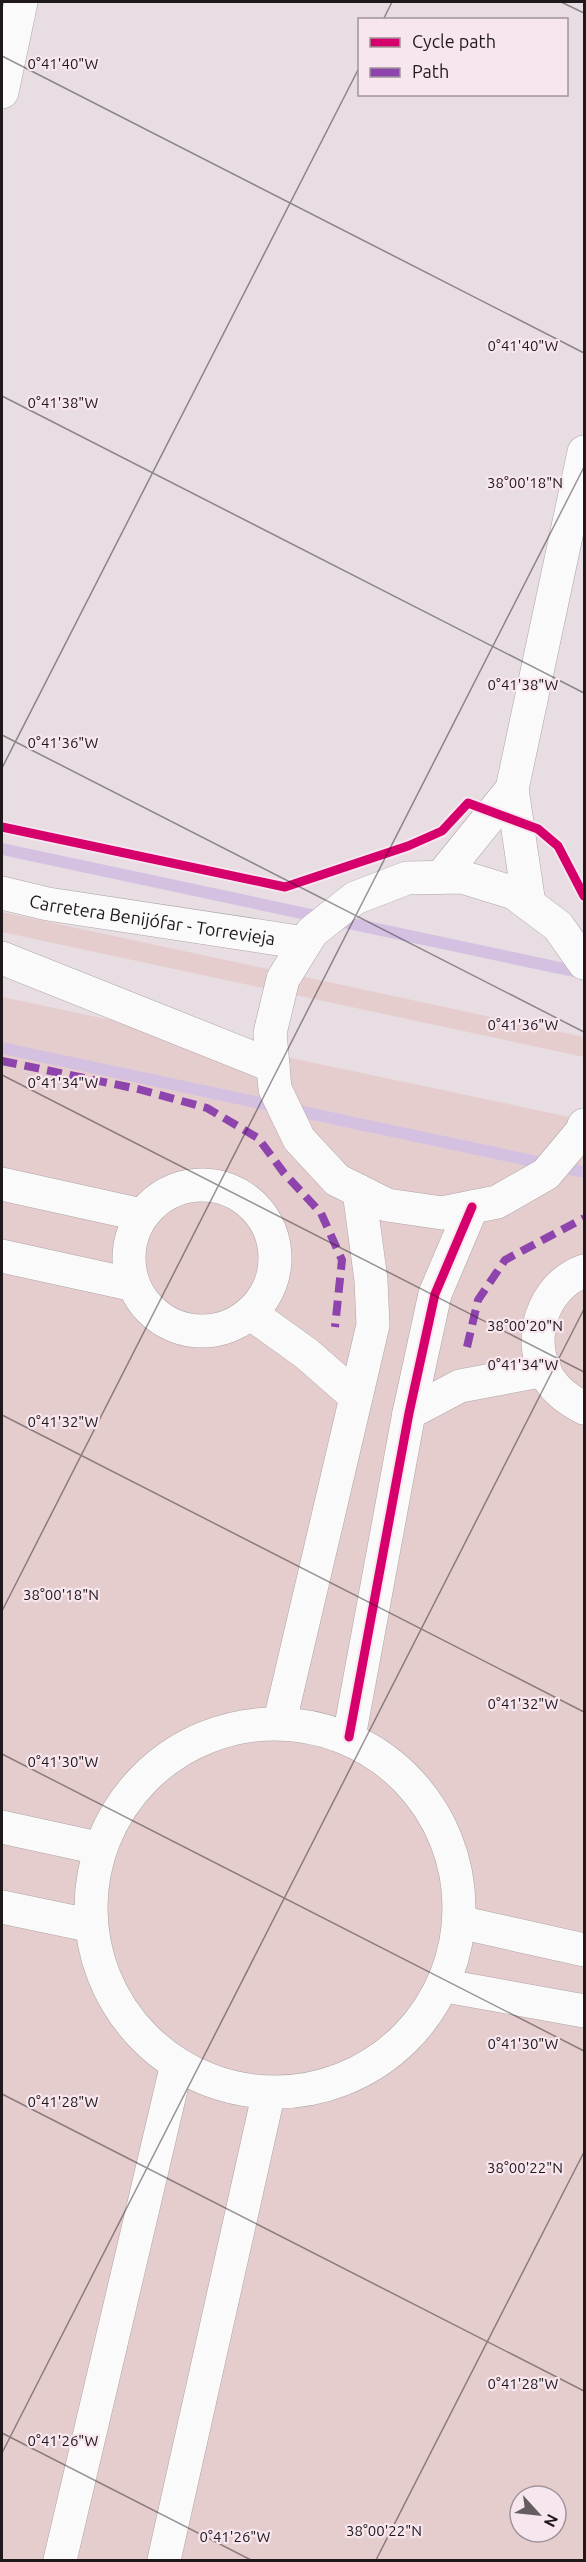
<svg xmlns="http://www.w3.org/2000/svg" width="586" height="2562" font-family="Ubuntu,sans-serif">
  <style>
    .green { fill: #e6cdcd; fill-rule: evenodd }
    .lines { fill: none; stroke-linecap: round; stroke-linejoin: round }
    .stream { stroke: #d4c1e2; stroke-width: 12 }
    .minor-casing { stroke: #aca4a8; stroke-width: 34 }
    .major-casing { stroke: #aca4a8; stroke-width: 34 }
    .minor { stroke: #fbfafb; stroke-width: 33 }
    .major { stroke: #fbfafb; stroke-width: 33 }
    .quiet { stroke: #8e44ad; stroke-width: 8; stroke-dasharray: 15 8; stroke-linecap: butt }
    .cycleway-casing { stroke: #f8e6ef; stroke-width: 13 }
    .cycleway { stroke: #d6006c; stroke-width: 9 }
    .ticks { fill: none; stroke: #1f191c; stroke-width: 1.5; stroke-opacity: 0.45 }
    .labels { text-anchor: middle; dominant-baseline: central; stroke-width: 4.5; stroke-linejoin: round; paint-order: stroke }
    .street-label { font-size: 18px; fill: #1f191c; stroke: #f8e6ef }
    .ticks-label { font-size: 15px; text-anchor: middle; fill: #1f191c; stroke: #f8e6ef; stroke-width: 4.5; stroke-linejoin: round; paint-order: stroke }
  </style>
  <rect width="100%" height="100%" fill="#e7dde2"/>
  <g class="green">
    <polygon points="2,912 584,1037 584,1057 2,932"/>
    <path d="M2,997L584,1120V2560H2ZM520,2496H556V2532H520Z"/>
  </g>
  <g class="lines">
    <g class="stream">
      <polyline points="2,849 583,973"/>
      <polyline points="2,1048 584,1172"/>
    </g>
    <defs>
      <g id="minor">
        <polyline points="2,92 21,2"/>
        <polyline points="512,789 529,904"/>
        <polyline points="441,877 512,789 584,452"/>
        <polyline points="2,1184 142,1215"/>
        <circle cx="202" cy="1258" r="73"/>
        <polyline points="2,1256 134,1285"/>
        <path d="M584,1271C542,1286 525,1341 549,1379C558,1393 570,1401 584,1408"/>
        <polyline points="250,1313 307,1354 356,1397"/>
        <polyline points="409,1413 460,1386 545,1370"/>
        <polyline points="280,1721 373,1325 371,1280 359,1191"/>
        <circle cx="275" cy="1908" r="184"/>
        <polyline points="349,1737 409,1413 435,1294 472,1207"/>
        <polyline points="2,1827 98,1848"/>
        <polyline points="2,1907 88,1925"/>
        <polyline points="459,1922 584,1950"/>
        <polyline points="446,1986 584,2011"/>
        <polyline points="60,2560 176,2068"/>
        <polyline points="164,2560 268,2096"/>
      </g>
      <g id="major">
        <path id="s1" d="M2,893L48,904L305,943"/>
        <polyline points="2,958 273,1066"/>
        <polyline points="584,963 558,926 514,893 462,877 407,878 355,898 312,932 283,979 270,1033 275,1089 299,1139 337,1180 387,1205 442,1213 497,1202 546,1174 582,1131 584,1125"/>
      </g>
    </defs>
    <use href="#minor" class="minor-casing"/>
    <use href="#major" class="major-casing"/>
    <use href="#minor" class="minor"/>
    <use href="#major" class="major"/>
    <g class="quiet">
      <polyline points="2,1061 138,1089 207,1108 258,1138 284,1173 321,1213 342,1260 335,1327"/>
      <polyline points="467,1347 478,1300 505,1260 584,1218"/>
    </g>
    <defs>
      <g id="cycleway">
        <polyline points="2,827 285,887 408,846 442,831 468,803 538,829 558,846 584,896"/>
        <polyline points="349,1737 409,1413 435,1294 472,1207"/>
      </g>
    </defs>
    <use href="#cycleway" class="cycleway-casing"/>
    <use href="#cycleway" class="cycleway"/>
  </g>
  <path class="ticks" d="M561,2L584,13M383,20L392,2M2,56L584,353M2,396L584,693M2,735L584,1032M2,768L360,66M2,1075L584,1372M2,1415L584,1712M2,1611L584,467M2,1754L584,2051M2,2094L584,2391M2,2433L251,2560M2,2453L584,1309M376,2560L584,2152"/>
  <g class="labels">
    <g class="street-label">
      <text stroke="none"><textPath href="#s1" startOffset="153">Carretera Benijófar - Torrevieja</textPath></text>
    </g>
  </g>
  <g class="ticks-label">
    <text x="63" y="69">0°41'40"W</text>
    <text x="523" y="351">0°41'40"W</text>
    <text x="63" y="408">0°41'38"W</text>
    <text x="525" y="488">38°00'18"N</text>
    <text x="523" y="690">0°41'38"W</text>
    <text x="63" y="748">0°41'36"W</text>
    <text x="523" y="1030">0°41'36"W</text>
    <text x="63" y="1088">0°41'34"W</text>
    <text x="525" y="1331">38°00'20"N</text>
    <text x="523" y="1370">0°41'34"W</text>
    <text x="63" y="1427">0°41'32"W</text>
    <text x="61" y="1600">38°00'18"N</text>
    <text x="523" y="1709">0°41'32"W</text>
    <text x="63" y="1767">0°41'30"W</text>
    <text x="523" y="2049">0°41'30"W</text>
    <text x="63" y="2107">0°41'28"W</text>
    <text x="525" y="2173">38°00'22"N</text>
    <text x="523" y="2389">0°41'28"W</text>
    <text x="63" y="2446">0°41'26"W</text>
    <text x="384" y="2536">38°00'22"N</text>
    <text x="235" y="2542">0°41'26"W</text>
  </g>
  <rect width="586" height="2562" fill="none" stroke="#1f191c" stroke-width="6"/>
  <rect x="358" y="18" width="210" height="78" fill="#f8e6ef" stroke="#a1949b" stroke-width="1.5"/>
  <rect x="370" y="38" width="30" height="9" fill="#d6006c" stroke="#a1949b" stroke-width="1.5"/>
  <text x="412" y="48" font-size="18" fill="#1f191c">Cycle path</text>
  <rect x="370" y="68" width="30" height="9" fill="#8e44ad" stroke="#a1949b" stroke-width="1.5"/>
  <text x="412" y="78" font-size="18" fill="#1f191c">Path</text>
  <g transform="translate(538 2514) rotate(117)"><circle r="28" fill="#f8e6ef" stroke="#a1949b" stroke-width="1.5"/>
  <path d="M0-4.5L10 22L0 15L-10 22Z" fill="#655e61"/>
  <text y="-9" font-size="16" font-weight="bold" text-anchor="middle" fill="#1f191c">N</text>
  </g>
</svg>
